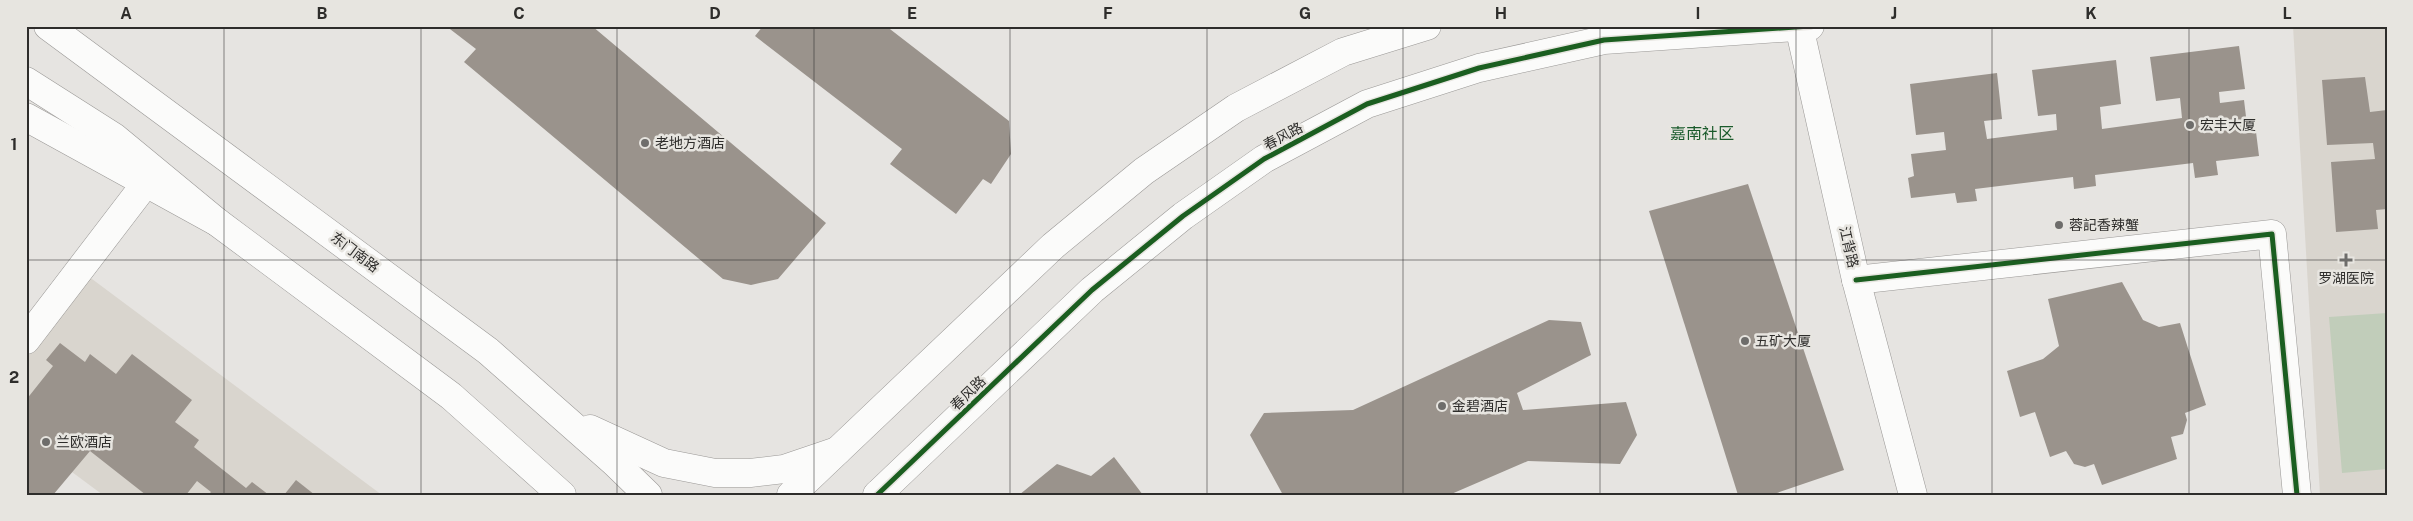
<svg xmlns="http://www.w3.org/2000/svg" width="2413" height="521" font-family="'Public Sans','Noto Sans SC',sans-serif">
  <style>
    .built { fill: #d9d5ce }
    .green { fill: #c1cdba }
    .building { fill: #9a938c }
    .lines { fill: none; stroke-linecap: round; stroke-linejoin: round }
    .minor-casing { stroke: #9a9896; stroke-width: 29 }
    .major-casing { stroke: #9a9896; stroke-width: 29 }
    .highway-casing { stroke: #9a9896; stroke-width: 29 }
    .minor { stroke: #fbfbfa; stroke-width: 28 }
    .major { stroke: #fbfbfa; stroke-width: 28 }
    .highway { stroke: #fbfbfa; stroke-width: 28 }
    .cycleway-casing { stroke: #e7e5e0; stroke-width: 8 }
    .cycleway { stroke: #1b5e20; stroke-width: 5 }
    .grid { fill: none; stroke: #2e2d2b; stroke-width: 1; stroke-opacity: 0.55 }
    .poi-dot { fill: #6e6d6b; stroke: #e7e5e0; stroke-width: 2 }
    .labels { text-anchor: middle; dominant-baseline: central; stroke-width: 5; stroke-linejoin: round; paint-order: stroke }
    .poi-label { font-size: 14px; fill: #2e2d2b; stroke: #e7e5e0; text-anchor: start }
    .street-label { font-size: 14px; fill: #2e2d2b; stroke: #e7e5e0 }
    .quarter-label { font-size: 16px; fill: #195a2b; stroke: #e7e5e0 }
    .neatline { fill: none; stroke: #2e2d2b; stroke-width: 2 }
    .grid-label { font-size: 16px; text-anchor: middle; font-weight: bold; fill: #2e2d2b }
  </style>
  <rect width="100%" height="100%" fill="#e6e4e1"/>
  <g class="built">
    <polygon points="2293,26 2387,26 2387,495 2320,495"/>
    <polygon points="88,276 382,495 103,495 26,438 26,358"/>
  </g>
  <polygon class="green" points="2387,313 2387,469 2342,473 2329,317"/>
  <g class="building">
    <polygon points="446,26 592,26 826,223 778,279 751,285 723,279 464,62 476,49"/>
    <polygon points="763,26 886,26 1009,121 1011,154 991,184 983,179 956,214 890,164 902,149 755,36"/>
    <polygon points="2239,46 2245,89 2219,92 2220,103 2244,100 2248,133 2256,132 2259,156 2216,161 2218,175 2195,178 2193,163 2095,175 2096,186 2074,189 2073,177 1975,189 1977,201 1957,203 1955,193 1911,198 1908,178 1914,176 1911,154 1946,150 1944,132 1916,135 1910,84 1997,73 2002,119 1984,121 1987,139 2057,130 2056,114 2038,116 2032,70 2116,60 2121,104 2100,107 2102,129 2182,118 2180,98 2156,101 2150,57"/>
    <polygon points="2365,77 2370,112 2387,110 2387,209 2376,210 2378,229 2336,232 2331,162 2375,159 2373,143 2327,145 2322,80"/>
    <polygon points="1748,184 1844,470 1771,495 1738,495 1649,211"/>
    <polygon points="2122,282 2143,320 2159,327 2180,323 2206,405 2185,413 2187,420 2183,434 2171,437 2177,459 2102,485 2094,464 2085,467 2074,464 2066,451 2050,457 2035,412 2020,417 2007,371 2043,359 2059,346 2048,299"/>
    <polygon points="1549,320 1581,322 1591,355 1517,393 1523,410 1626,402 1637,435 1620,464 1528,461 1449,495 1283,495 1250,435 1264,413 1353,410"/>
    <polygon points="60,343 85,362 90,354 116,374 132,354 192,400 175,422 199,440 194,447 246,488 252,482 269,495 208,495 211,492 197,481 186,495 146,495 90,451 53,495 26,495 26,400 53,366 46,360"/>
    <polygon points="1114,457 1143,495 1019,495 1057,464 1091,476"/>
    <polygon points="296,480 315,495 284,495"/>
  </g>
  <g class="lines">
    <defs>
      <g id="minor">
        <polyline points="1799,26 1856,280 1913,495"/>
        <polyline points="1856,280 2272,234 2297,495"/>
        <polyline points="26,340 146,183"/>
        <polyline points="791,495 1053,246 1144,171 1236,108 1343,52 1427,26"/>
        <polyline points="877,495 1092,290 1183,216 1264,159 1367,104 1479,68 1604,40 1810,26"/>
      </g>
      <g id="major">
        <polyline points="48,26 488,351 614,462 648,495"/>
        <polyline points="26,117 217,222 451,396 562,495"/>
        <polyline points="590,429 664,463 715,473 750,473 784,469 837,451"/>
        <polyline points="878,495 878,494"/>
      </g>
      <polyline id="highway" points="26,81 114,137 217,222"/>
    </defs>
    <use href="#minor" class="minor-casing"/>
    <use href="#major" class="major-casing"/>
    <use href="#highway" class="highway-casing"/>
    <use href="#minor" class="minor"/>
    <use href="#major" class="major"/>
    <use href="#highway" class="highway"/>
    <defs>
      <g id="cycleway">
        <polyline points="1856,280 2272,234 2297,495"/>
        <polyline points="877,495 1092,290 1183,216 1264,159 1367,104 1479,68 1604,40 1810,26"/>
      </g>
    </defs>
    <use href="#cycleway" class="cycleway-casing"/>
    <use href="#cycleway" class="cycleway"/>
  </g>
  <path class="grid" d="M224,26V495M421,26V495M617,26V495M814,26V495M1010,26V495M1207,26V495M1403,26V495M1600,26V495M1796,26V495M1992,26V495M2189,26V495M26,260H2387"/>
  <g class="poi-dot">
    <circle cx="2190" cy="125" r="5"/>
    <circle cx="645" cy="143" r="5"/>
    <circle cx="2059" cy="225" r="5"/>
    <path d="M2343.5 252.5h5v5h5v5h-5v5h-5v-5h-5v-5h5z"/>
    <circle cx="1745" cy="341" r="5"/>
    <circle cx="1442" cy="406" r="5"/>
    <circle cx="46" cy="442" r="5"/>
  </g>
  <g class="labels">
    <g class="poi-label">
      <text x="2200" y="125">宏丰大厦</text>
      <text x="655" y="143">老地方酒店</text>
      <text x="2069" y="225">蓉記香辣蟹</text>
      <text x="2346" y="278" text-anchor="middle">罗湖医院</text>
      <text x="1755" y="341">五矿大厦</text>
      <text x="1452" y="406">金碧酒店</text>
      <text x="56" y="442">兰欧酒店</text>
    </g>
    <g class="street-label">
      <text transform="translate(1283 136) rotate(-28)">春风路</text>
      <text transform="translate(1849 247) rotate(77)">江背路</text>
      <text transform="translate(355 252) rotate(37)">东门南路</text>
      <text transform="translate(968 393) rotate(-44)">春风路</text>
    </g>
    <g class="quarter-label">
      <text x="1702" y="133">嘉南社区</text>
    </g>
  </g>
  <rect width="2413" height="521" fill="none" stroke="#e7e5e0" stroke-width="55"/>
  <rect x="28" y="28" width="2358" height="466" class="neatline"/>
  <g class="grid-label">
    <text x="126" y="19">A</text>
    <text x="322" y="19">B</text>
    <text x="519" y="19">C</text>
    <text x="715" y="19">D</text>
    <text x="912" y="19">E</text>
    <text x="1108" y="19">F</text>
    <text x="1305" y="19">G</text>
    <text x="1501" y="19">H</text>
    <text x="1698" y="19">I</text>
    <text x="1894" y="19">J</text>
    <text x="2091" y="19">K</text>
    <text x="2287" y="19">L</text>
    <text x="14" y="150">1</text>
    <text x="14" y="383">2</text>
  </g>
</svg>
